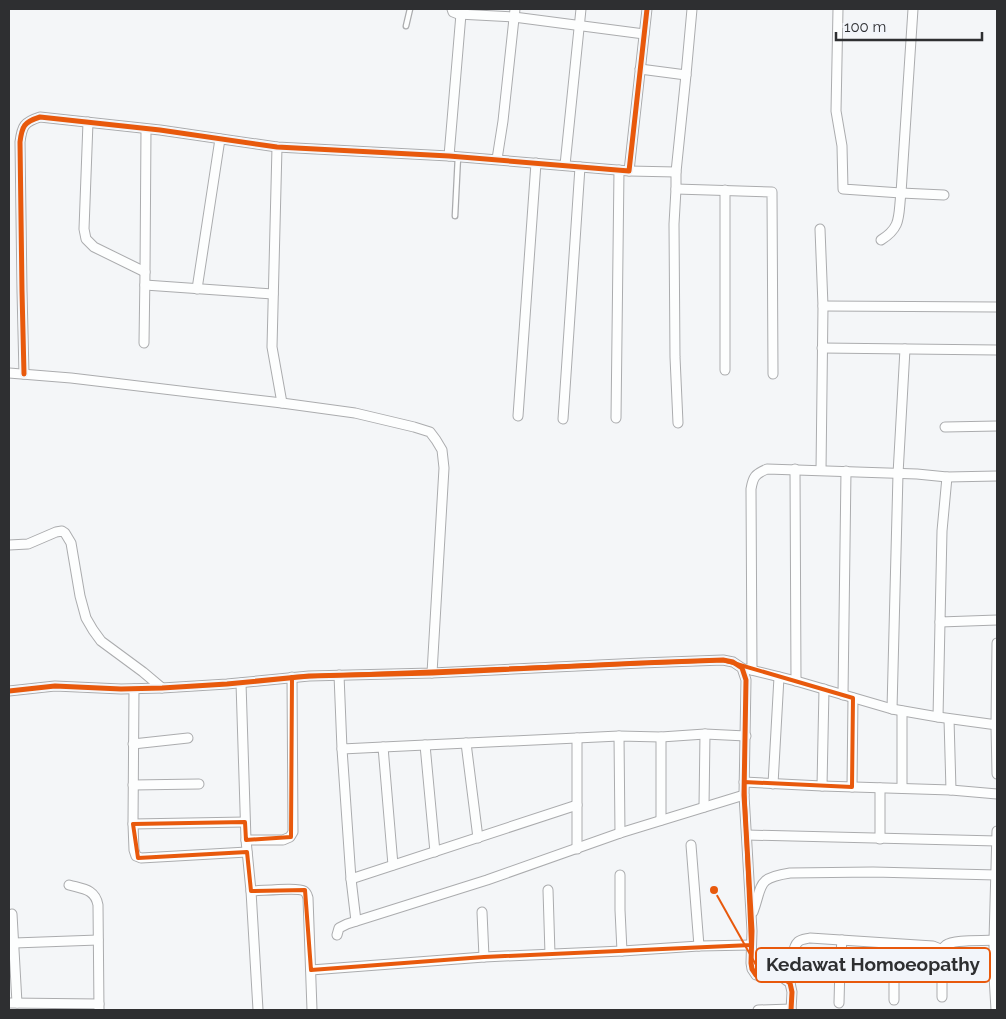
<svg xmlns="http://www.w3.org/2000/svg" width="1006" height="1019" font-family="Raleway,sans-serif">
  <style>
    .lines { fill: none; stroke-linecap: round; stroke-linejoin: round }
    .service-casing { stroke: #abacae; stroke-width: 7 }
    .minor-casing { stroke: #abacae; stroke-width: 11 }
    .service { stroke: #fdfefe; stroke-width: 4.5 }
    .minor { stroke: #fdfefe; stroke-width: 9 }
    .cycleway-casing { stroke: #f2f5fa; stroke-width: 8 }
    .cycleway { stroke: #e8590c; stroke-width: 5 }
    .marked { fill: none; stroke: #e8590c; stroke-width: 4; stroke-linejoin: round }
    .leader { fill: none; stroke: #e8590c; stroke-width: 2 }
    .callout-dot { fill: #e8590c; stroke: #f2f5fa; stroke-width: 2 }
    .callout { fill: #f2f5fa; stroke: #e8590c; stroke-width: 2 }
    .callout-label { font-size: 19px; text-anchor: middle; font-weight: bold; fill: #2e2f31 }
  </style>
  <rect width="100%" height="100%" fill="#f4f6f8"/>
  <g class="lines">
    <defs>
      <g id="service">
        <polyline points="406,26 410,9"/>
        <polyline points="455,216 458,156"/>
      </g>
      <g id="minor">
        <polyline points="452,9 453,12 458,14 514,17 644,34"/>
        <polyline points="838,9 836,111 842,146 843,189 901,193 913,9"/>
        <polyline points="640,69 686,75"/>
        <polyline points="88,122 84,229 86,239 94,247 145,272"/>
        <polyline points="277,147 272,347 282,403"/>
        <polyline points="449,156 461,14"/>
        <polyline points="497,159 503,121 515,9"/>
        <polyline points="565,165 581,9"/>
        <polyline points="629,171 676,172"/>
        <polyline points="676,189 772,192 773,374"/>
        <polyline points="820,229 823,306 821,470"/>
        <path d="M881,240C902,227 898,216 901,193L944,195"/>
        <polyline points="145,285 273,294"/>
        <polyline points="197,289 220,139"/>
        <polyline points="823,306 997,307"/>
        <polyline points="144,343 145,272 146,129"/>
        <polyline points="822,348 997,350"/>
        <polyline points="725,370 725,190"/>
        <polyline points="9,373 71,378 282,403 355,413 414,427 430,432 436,440 442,450 444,468 432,673"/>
        <path d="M24,374L22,291L20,142C22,126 24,122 40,117L160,130L277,147L449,156L629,171L647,9"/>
        <polyline points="518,416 536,163"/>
        <polyline points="616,418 619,170"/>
        <polyline points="563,419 580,167"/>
        <polyline points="678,423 675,357 674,224 676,189 676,172 686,75 692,9"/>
        <polyline points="945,427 997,426"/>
        <polyline points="795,469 796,681"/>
        <polyline points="947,477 942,531 940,622 997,620"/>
        <polyline points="9,545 28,544 56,532 62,531 65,533 71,543 80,596 86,618 93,630 101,641 143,672 162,688"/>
        <polyline points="997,643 996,725 997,774"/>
        <polyline points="747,669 796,681 892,709 938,717 997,725"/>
        <path d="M752,670L751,489C753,477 755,474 767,469L917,474L947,477L997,476"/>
        <polyline points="339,675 342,749 383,747 393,865"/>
        <polyline points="241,683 246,840 251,891 258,1010"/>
        <polyline points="134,689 133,824 134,850 136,856 141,858 247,852"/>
        <polyline points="9,691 55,686 121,689 162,688 227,684 309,676 432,673 641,663 723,660 733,662 742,668 746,680 744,795 752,931 751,963 752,969 756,975 764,977 782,977 790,983 792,992 791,1010"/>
        <polyline points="843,695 846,471"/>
        <polyline points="892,709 898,474 905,349"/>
        <polyline points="902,711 902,788"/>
        <polyline points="938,717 940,622"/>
        <polyline points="949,719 951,790"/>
        <polyline points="619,736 620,833"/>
        <polyline points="466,743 478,838"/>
        <polyline points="133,744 188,738"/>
        <polyline points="425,745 435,852"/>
        <polyline points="383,747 619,736 661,737 705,734 746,736"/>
        <polyline points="342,749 351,879 356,921"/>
        <polyline points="744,782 822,786 951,790 997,794"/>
        <polyline points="773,784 779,677"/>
        <polyline points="133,785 199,784"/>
        <polyline points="822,786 824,689"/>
        <polyline points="852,787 853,698"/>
        <polyline points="704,807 705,734"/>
        <polyline points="661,820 661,737"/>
        <polyline points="133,824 245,822"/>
        <polyline points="747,835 997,841"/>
        <polyline points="880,839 880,788"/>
        <polyline points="246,840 283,840 290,837 293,832 292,677"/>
        <polyline points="691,845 699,946"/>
        <polyline points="577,849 577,738"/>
        <polyline points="620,875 620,910 622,951"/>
        <polyline points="351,879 577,805"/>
        <path d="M69,885C83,889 95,889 98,905L99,1010"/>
        <polyline points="548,890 550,954"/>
        <path d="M251,891C261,891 298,887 304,891C307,893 307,895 308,898L312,1010"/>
        <polyline points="482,912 484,957"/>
        <path d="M753,912C763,885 756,878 790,873L873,872L997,875"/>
        <polyline points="12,914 17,1003"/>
        <polyline points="337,935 339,928 347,924 487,880 620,833 744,795"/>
        <polyline points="14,943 98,940"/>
        <polyline points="894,944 894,1000"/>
        <path d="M941,952C943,948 943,947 946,945C954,939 983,941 994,940"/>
        <polyline points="311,970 484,957 622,951 699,946 751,945"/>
        <path d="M790,983C791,973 791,948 798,942C801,939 806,939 810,938L933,946L938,948L942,956V997"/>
        <polyline points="9,1003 99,1004"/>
        <polyline points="839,1003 840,965 842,940"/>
        <polyline points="758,1010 791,1009"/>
        <polyline points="996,1010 994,976 994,940 997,831"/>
      </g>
    </defs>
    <use href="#service" class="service-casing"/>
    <use href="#minor" class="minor-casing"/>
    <use href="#service" class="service"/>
    <use href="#minor" class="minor"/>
    <defs>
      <g id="cycleway">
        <path d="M24,374L22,291L20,142C22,126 24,122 40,117L160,130L277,147L449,156L629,171L647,9"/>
        <polyline points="9,691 55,686 121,689 162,688 227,684 309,676 432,673 641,663 723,660 733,662 742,668 746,680 744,795 752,931 751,963 752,969 756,975 764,977 782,977 790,983 792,992 791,1010"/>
      </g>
    </defs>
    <use href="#cycleway" class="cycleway-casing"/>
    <use href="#cycleway" class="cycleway"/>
  </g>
  <path class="marked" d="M723,660L853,698L852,787L744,782L751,945L484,957L311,970L305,890L251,891L247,852L138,858L133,824L245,822L246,840L291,837L292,677Z"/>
  <path class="leader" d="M714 890L756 965"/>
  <circle class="callout-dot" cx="714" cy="890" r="5"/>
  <rect class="callout" x="756" y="948" width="234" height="34" rx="5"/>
  <g class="callout-label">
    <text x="873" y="971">Kedawat Homoeopathy</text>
  </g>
  <rect width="1006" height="1019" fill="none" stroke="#2e2f31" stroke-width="20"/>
  <path d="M836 32v8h146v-8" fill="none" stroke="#2e2f31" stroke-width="2.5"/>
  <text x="844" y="32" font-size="15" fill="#2e2f31" stroke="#f2f5fa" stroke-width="4" paint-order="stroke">100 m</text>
</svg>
